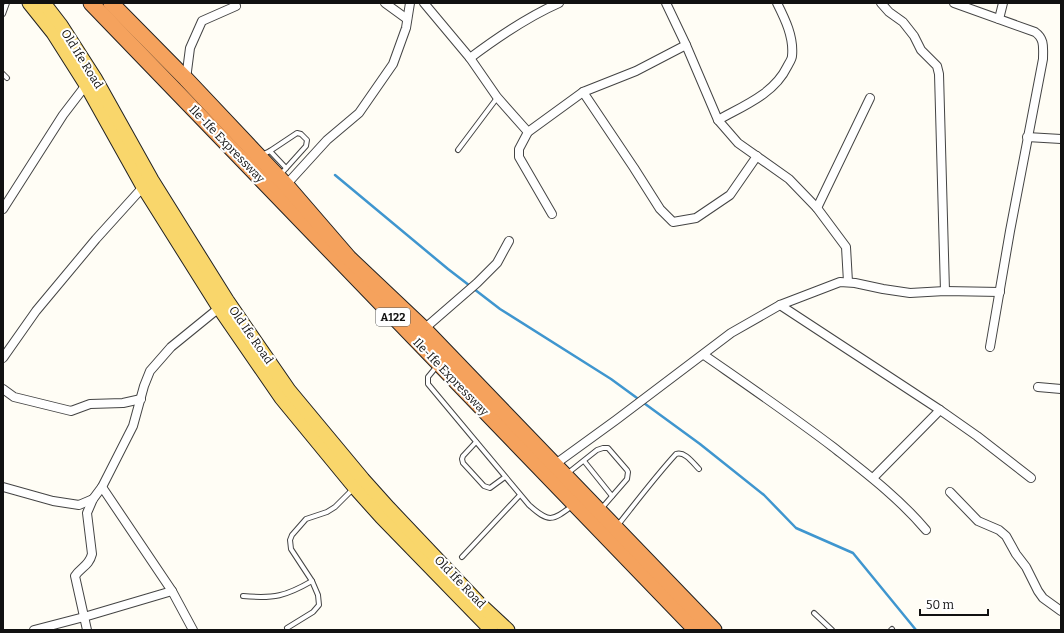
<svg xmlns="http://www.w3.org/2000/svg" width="1064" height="633" font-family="Bitter,serif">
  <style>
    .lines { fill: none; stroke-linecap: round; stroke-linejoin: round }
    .stream { stroke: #3f96cf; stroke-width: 2.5 }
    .lane-casing { stroke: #444; stroke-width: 6 }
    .street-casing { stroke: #444; stroke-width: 10 }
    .primary-casing { stroke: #222; stroke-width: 15 }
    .highway-casing { stroke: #222; stroke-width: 17 }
    .lane { stroke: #fff; stroke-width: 4 }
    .street { stroke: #fff; stroke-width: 8 }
    .primary { stroke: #f9d66b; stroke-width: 13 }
    .highway { stroke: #f5a25d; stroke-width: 15 }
    .labels { text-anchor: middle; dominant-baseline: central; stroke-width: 4; stroke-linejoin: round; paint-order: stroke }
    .shield { fill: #fff; stroke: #585858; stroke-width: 1 }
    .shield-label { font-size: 11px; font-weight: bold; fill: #111 }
    .street-label { font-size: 12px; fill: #111; stroke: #fff }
  </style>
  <rect width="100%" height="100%" fill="#fffdf5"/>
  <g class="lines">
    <polyline class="stream" points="335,175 448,269 500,309 611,379 700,444 764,495 796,528 853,553 916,630"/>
    <defs>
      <g id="lane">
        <polyline points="3,14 7,3"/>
        <polyline points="3,74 7,78"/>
        <polyline points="458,150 497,98"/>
        <polyline points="270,151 286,168"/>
        <polyline points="262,155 270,151 297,133 301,134 307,140 306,146 280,175"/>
        <path d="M437,366L428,377V384L529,505C549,523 552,521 572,506"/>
        <polyline points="476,442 463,456 462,459 463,463 484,486 490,488 505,477"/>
        <polyline points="584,461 612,496"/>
        <polyline points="568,473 597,450 603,448 608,448 627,470 628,472 627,479 601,509"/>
        <path d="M618,525C637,501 655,477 676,454C685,451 693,463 699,469"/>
        <polyline points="462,557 520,495"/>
        <path d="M243,596C274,599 286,596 312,581"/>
        <polyline points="814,613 832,630"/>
        <polyline points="287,628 313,612 319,605 318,595 312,581 291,549 290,540 292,535 306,519 327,512 335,507 353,489"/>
        <polyline points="891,630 892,629"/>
      </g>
      <g id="street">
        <polyline points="385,3 407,19"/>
        <polyline points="424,3 470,58 497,97 528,132"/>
        <polyline points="666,3 686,45 718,120 738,143 789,179 817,208 846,247 848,282"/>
        <polyline points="881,3 889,12 903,22 914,36 921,50 937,66 939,74 945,291"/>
        <path d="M954,3L1035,32C1045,39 1043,48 1043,59L1010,231L990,347"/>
        <polyline points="999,19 1003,3"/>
        <path d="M470,58C498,37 527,17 559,3"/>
        <polyline points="186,79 190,48 202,21 236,6"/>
        <polyline points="583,92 634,168 660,209 673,222 696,218 730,195 757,156"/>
        <path d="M718,120C743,106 774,94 787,67C789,63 792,59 792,56C794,37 785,19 777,3"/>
        <polyline points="1027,137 1061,139"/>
        <polyline points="286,185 327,140 359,113 393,64 406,28 410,3"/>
        <polyline points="817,208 870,98"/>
        <polyline points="3,209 63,115 86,85"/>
        <polyline points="552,214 519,157 519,149 528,132 583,92 636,71 686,45"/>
        <polyline points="780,305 940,410 977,436 1031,478"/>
        <polyline points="424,329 477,283 497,263 509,241"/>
        <path d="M704,355C747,385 791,415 833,447C866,473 899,498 926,530"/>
        <polyline points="3,358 36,311 96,239 143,187"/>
        <polyline points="1038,387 1061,389"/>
        <polyline points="3,389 14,397 71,411 90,404 123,403 141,399"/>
        <polyline points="554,465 616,420 731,333 780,305 840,282 855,283 883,289 910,293 945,291 1000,292"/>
        <polyline points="873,478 940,410"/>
        <polyline points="3,487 53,501 79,505 93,499"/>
        <polyline points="102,487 172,591 193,630"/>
        <polyline points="950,492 978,521 999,530 1006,536 1016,554 1026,567 1038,591 1043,598 1061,611"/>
        <polyline points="34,630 84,617 172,591"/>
        <path d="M87,630L75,576C81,567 89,566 92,554L87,513L93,499L102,487L133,426L144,386L150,371L171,347L219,308"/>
      </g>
      <g id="primary">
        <polyline points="29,3 53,33 86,85 143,187 219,308 281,398 355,488 381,517 491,630"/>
        <polyline points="44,3 61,25 95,78 152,180 227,300 289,390 363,479 389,508 479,603 508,630"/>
      </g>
      <g id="highway">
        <polyline points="91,3 696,630"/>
        <polyline points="111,3 186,79 286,185 349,258 424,329 714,630"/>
      </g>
    </defs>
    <use href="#lane" class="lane-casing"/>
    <use href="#street" class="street-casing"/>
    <use href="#primary" class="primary-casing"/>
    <use href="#highway" class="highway-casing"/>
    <use href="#lane" class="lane"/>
    <use href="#street" class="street"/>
    <use href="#primary" class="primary"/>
    <use href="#highway" class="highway"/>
  </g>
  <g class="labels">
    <rect class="shield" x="376" y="308" width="34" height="18" rx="3"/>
    <g class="shield-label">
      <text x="393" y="317">A122</text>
    </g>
    <g class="street-label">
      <text transform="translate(82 59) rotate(58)">Old Ife Road</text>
      <text transform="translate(227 144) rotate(46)">Ile-Ife Expressway</text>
      <text transform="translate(251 335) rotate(55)">Old Ife Road</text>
      <text transform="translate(451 377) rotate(46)">Ile-Ife Expressway</text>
      <text transform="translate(460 582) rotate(46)">Old Ife Road</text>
    </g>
  </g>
  <rect width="1064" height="633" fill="none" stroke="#111111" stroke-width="8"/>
  <path d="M920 609v6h68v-6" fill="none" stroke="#111111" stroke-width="2"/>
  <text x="926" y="609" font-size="12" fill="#111111" stroke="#ffffff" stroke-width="3" paint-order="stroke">50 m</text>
</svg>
